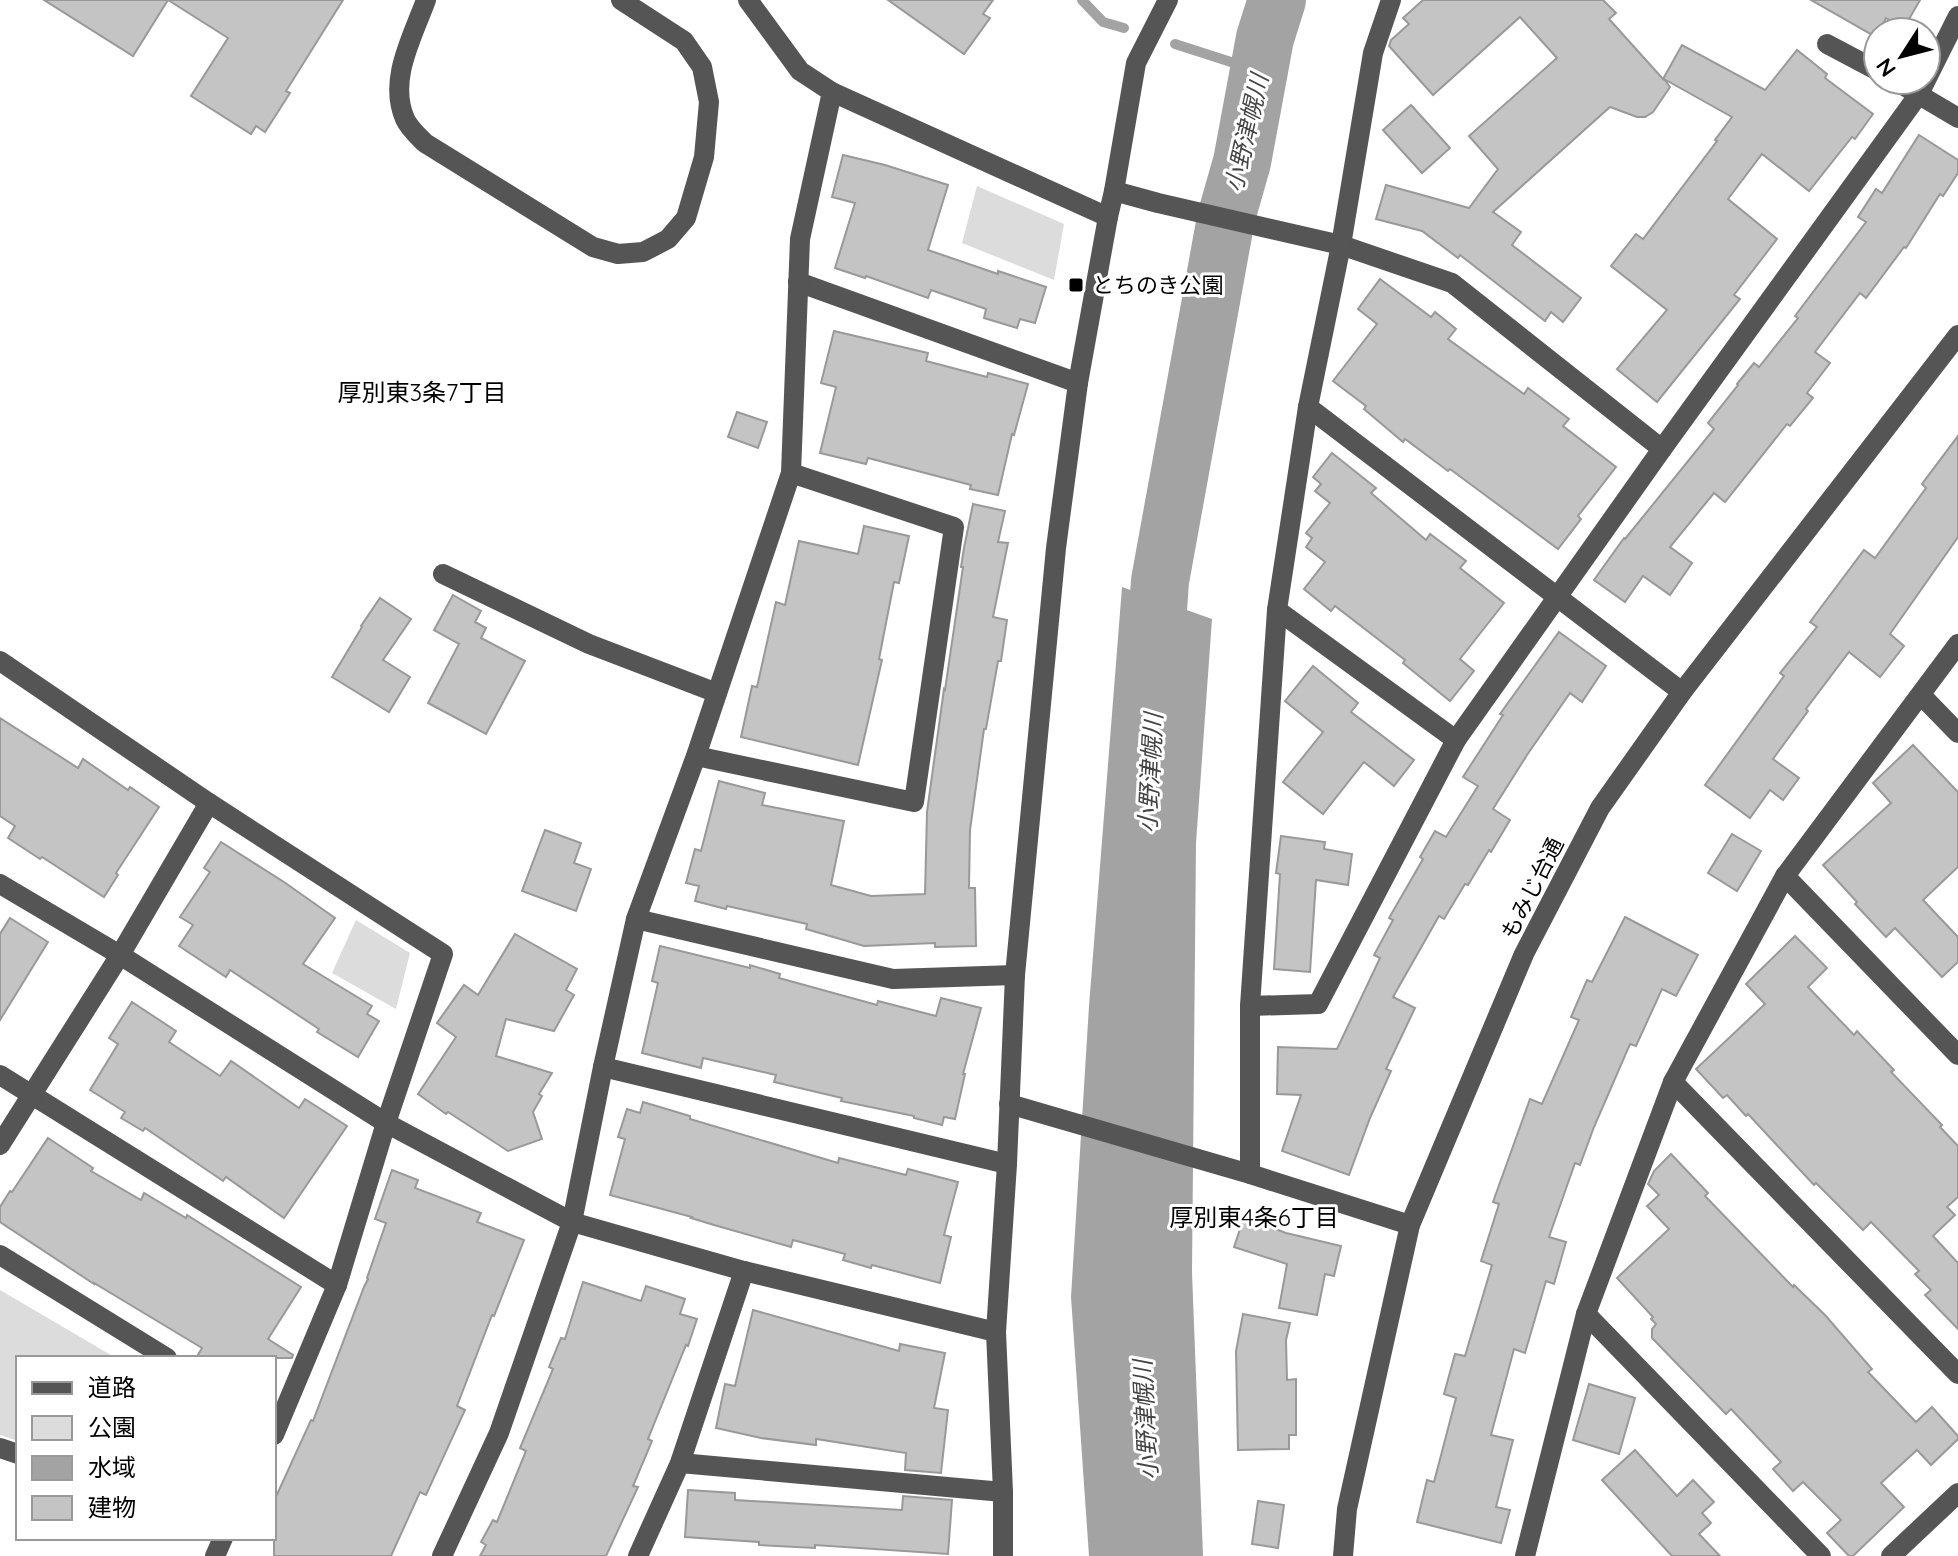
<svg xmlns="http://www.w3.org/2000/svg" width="1958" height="1556" font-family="Quicksand,'Noto Sans JP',sans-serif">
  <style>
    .green { fill: #dcdcdc }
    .water { fill: #a3a3a3 }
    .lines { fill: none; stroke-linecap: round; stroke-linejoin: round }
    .stream { stroke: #a3a3a3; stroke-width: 10 }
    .river { stroke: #a3a3a3; stroke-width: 58 }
    .building { fill: #c4c4c4; stroke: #999; stroke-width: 2 }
    .minor { stroke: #555; stroke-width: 20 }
    .poi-dot { fill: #000; stroke: #fff; stroke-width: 3 }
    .labels { text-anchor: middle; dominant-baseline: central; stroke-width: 6; stroke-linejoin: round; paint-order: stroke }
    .poi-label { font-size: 22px; fill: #000; stroke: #fff; text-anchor: start }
    .street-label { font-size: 22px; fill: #000; stroke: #fff }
    .water-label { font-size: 24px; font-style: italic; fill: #444; stroke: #fff }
    .neighbourhood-label { font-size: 24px; fill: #000; stroke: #fff }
  </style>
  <rect width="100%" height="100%" fill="#fff"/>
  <g class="green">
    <polygon points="977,186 1064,224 1054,280 962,243"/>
    <polygon points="356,920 410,953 396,1009 332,973"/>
    <polygon points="0,1290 116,1358 18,1358 18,1441 0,1435"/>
  </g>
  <polygon class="water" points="1122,587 1212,619 1196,843 1192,1273 1203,1556 1089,1556 1071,1297 1089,1006"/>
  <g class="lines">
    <g class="stream">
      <polyline points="1082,0 1103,22 1124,28"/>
      <polyline points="1175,44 1259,71"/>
    </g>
    <polyline class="river" points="1153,681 1160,581 1226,218 1242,162 1265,38 1277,0"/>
  </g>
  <g class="building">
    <polygon points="44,0 343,0 286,91 290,93 265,132 256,126 251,134 191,96 228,38 168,0 133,56"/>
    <polygon points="888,0 993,0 983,14 990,18 964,54"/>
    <polygon points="1423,0 1603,0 1616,13 1609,19 1663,79 1682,45 1765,90 1797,50 1827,74 1825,78 1873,114 1855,139 1852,137 1809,191 1762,154 1728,199 1777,239 1734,295 1740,299 1657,402 1617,369 1667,310 1611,266 1636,234 1643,239 1717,141 1715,140 1732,117 1664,79 1670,87 1653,112 1645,117 1637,117 1610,107 1493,212 1521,232 1512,245 1581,298 1563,322 1551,312 1545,321 1460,255 1458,258 1422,231 1376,219 1386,185 1469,208 1498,169 1469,136 1557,58 1520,17 1433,95 1389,46 1391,40 1409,24 1403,18"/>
    <polygon points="1811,0 1920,0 1904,28 1886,18 1876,37"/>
    <polygon points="1411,105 1450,148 1422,173 1383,130"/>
    <polygon points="1919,135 1958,160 1958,173 1943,196 1940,194 1906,248 1904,247 1866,298 1860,293 1815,352 1830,363 1807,393 1813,398 1790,426 1787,424 1725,502 1714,493 1670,547 1692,563 1670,595 1643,576 1625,602 1594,580 1624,538 1625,539 1714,429 1708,423 1738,385 1737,384 1754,363 1759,367 1798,318 1795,316 1866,222 1858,217 1876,189 1882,193"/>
    <polygon points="843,155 885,165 948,185 928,250 998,274 998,271 1046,287 1035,323 1020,319 1017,328 984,318 986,309 931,290 928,298 866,276 865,278 835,268 855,203 832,197"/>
    <polygon points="1380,279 1431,317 1435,312 1456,329 1448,339 1524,394 1528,388 1569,419 1563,426 1616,467 1578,516 1581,519 1558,549 1450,469 1448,471 1405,439 1403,442 1364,409 1366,406 1333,381 1377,324 1358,309"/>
    <polygon points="834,331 928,353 926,361 987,377 988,373 1028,384 1014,435 1012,434 998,495 970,489 971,485 868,458 866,464 820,453 836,387 821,383"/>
    <polygon points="737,412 767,422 758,448 728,437"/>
    <polygon points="1958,436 1958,537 1890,634 1904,646 1880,677 1849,652 1806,709 1808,711 1773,759 1799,778 1783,800 1770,790 1750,818 1705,785 1784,676 1780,673 1817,627 1810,622 1864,550 1875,558 1926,488 1922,484"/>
    <polygon points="1332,453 1376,488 1371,493 1426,540 1430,534 1466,561 1460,568 1504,603 1460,659 1474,671 1450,701 1403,663 1405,660 1335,606 1331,611 1304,589 1325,562 1306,547 1312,538 1306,533 1330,503 1315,491 1321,484 1313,477"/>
    <polygon points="973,504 1005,511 998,542 1008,543 993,617 1007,620 1001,661 998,661 986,729 984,729 970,830 969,888 975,888 976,946 935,947 935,943 864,946 806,929 807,924 727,906 726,909 695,901 699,886 686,883 695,849 701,851 719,781 765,793 762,805 844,821 831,885 871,896 925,894 927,812 944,689 945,690 963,567 961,567 964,548"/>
    <polygon points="864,526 909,536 899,583 894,582 879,659 882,660 858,765 741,737 752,686 757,687 776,602 785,605 799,541 858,554"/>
    <polygon points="453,595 481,611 475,622 486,628 481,638 525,661 486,734 428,703 459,644 434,630"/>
    <polygon points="380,598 411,619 383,660 410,677 389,712 332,677 362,627 361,626"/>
    <polygon points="1559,632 1606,666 1582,702 1570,693 1527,755 1493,809 1510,820 1491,852 1489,850 1468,885 1465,884 1444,919 1439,916 1393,997 1415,1008 1386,1069 1391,1071 1370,1118 1349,1175 1282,1151 1301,1095 1277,1094 1278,1047 1337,1049 1380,958 1374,955 1393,920 1389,918 1423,859 1420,857 1435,831 1446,837 1478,786 1463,777 1503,715 1500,714"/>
    <polygon points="1313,666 1358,703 1351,712 1414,760 1394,786 1364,762 1323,814 1283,782 1323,732 1285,701"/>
    <polygon points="0,718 78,768 83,759 128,790 130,787 159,807 116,873 118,875 104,897 42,857 40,859 8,838 15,826 0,816"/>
    <polygon points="1913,745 1958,792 1958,867 1923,900 1958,937 1958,962 1942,977 1895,928 1886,937 1855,904 1857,902 1823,865 1891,803 1873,783"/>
    <polygon points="545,830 581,843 574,863 591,869 576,911 522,891"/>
    <polygon points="1732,834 1761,851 1737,891 1708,873"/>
    <polygon points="1281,836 1325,842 1324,849 1352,854 1348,885 1316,880 1310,972 1274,969 1280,874 1276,873"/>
    <polygon points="221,842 284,882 335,918 303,964 372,1006 367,1014 379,1021 358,1057 317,1032 319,1029 230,970 226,977 179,946 193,925 180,917 210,872 204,868"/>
    <polygon points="1625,917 1698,955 1676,996 1662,989 1636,1046 1630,1044 1594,1127 1580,1165 1575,1163 1549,1237 1566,1242 1554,1284 1546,1281 1525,1353 1514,1349 1491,1435 1513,1440 1496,1507 1510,1510 1501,1543 1417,1522 1427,1480 1434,1482 1456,1398 1444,1394 1455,1354 1465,1356 1492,1265 1481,1261 1499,1204 1493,1202 1530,1099 1542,1104 1579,1020 1571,1017 1587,980 1592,982"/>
    <polygon points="10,918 48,942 0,1020 0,934"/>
    <polygon points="515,934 577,969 566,990 574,995 554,1031 506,1019 496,1056 552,1073 539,1094 542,1096 533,1112 542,1139 508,1151 448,1112 446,1114 418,1094 456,1037 437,1023 464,985 478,995"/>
    <polygon points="1795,936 1827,968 1808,987 1854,1035 1857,1031 1894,1070 1891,1072 1942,1125 1940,1127 1958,1146 1958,1197 1947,1207 1955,1215 1933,1236 1958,1263 1958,1329 1925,1295 1931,1290 1915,1274 1919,1271 1871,1222 1863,1230 1816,1183 1814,1185 1748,1114 1746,1116 1727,1095 1723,1098 1696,1069 1765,1004 1746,984"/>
    <polygon points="660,946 750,968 750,965 780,974 779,978 877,1005 878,1001 936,1016 941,998 981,1008 963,1074 965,1074 955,1119 944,1117 942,1125 914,1118 914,1116 841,1101 842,1098 774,1082 776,1075 703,1058 701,1068 642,1053 658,983 652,981"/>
    <polygon points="132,1002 176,1031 169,1042 220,1076 231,1061 299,1108 305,1099 347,1126 284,1218 226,1177 223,1181 145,1128 143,1131 121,1118 125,1112 90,1090 118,1044 109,1038"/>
    <polygon points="643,1102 690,1116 690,1119 838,1163 839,1158 906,1175 908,1169 958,1182 944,1235 951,1237 940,1283 872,1265 871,1268 843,1260 845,1254 793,1240 791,1247 714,1225 691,1218 692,1217 610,1195 625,1139 618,1137 627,1109 640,1113"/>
    <polygon points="48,1138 93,1168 91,1171 141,1200 144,1193 186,1218 187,1215 301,1287 268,1339 293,1355 292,1358 196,1358 202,1348 94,1283 94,1284 0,1222 0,1207 10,1191 12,1192"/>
    <polygon points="1671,1154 1708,1193 1705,1196 1793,1287 1794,1285 1825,1315 1872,1369 1868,1372 1916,1422 1932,1407 1958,1436 1958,1439 1931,1465 1917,1450 1881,1483 1904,1507 1853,1556 1849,1556 1827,1533 1841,1520 1803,1482 1793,1491 1773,1469 1781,1462 1731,1409 1726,1414 1652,1338 1652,1329 1656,1324 1651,1319 1653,1317 1617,1278 1669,1229 1647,1206 1659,1195 1648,1184 1654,1171"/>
    <polygon points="392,1170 418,1180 415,1188 481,1213 477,1222 524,1240 494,1316 492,1315 457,1406 465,1410 426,1495 420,1492 391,1556 274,1556 274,1501 311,1420 313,1421 364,1287 368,1279 367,1278 386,1223 375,1219"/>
    <polygon points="1244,1217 1286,1233 1341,1246 1334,1276 1325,1274 1317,1315 1279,1308 1287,1264 1234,1247"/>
    <polygon points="583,1282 641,1301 646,1286 685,1299 680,1314 697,1319 688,1346 686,1345 648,1439 652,1441 633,1486 638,1487 606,1556 480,1556 486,1545 481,1542 493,1520 497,1522 526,1451 520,1448 553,1369 549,1367 561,1338 565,1339"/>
    <polygon points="753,1310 899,1351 900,1344 945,1353 934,1408 948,1410 941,1473 905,1470 906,1453 816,1439 816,1445 761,1438 716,1428 725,1384 735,1386"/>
    <polygon points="1243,1314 1290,1323 1286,1340 1287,1380 1296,1379 1296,1435 1289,1435 1289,1449 1238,1450 1236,1351"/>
    <polygon points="1589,1384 1635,1398 1619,1454 1573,1440"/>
    <polygon points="1635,1450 1677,1496 1693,1480 1714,1502 1702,1513 1711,1523 1699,1534 1720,1556 1672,1556 1602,1480"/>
    <polygon points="688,1490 735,1493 735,1500 902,1510 903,1496 952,1500 948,1554 815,1545 815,1548 759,1545 759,1542 685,1537"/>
    <polygon points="1258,1501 1284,1505 1278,1548 1252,1544"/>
  </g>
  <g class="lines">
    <g class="minor">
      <path d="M426,0C412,38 388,80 405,119C409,128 418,136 425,143L593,247L618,254L643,252L668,239L686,218L704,157L709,102L702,67L684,41L621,0"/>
      <polyline points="748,0 800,71 832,92 1108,217"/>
      <polyline points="1827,44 1878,71"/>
      <polyline points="1894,80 1958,118"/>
      <polyline points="1114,191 1158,203 1341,245 1452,283 1662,449"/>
      <polyline points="798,282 1078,383"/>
      <polyline points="1308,407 1682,692"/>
      <polyline points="443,574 589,644 717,693"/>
      <polyline points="1277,610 1456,740"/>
      <polyline points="0,661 209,803 443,954 386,1123 337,1285 274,1435"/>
      <polyline points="1921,695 1958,733"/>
      <polyline points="696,756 914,802 954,527 791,473"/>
      <polyline points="1785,876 1958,1055"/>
      <polyline points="0,884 120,955 386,1123 572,1222 744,1271 996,1332"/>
      <polyline points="636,919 893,979 1015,975"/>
      <polyline points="1250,1006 1318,1004 1456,740 1662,449 1919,94 1958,16"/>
      <polyline points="603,1067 1007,1164"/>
      <polyline points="0,1075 337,1285"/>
      <polyline points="1673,1082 1958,1374"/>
      <polyline points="1009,1104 1250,1174 1410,1225"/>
      <polyline points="0,1145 120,955 209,803"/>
      <polyline points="1250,1174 1250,1006 1277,610 1308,407 1341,245 1373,53 1391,0"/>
      <polyline points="0,1255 167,1358"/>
      <polyline points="1586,1314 1821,1556"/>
      <polyline points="0,1448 18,1454"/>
      <polyline points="680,1463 1003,1492"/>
      <polyline points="215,1556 223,1538"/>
      <polyline points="442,1556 499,1433 572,1222 603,1067 636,919 696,756 791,473 800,239 832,92"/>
      <polyline points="638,1556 680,1463 744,1271"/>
      <polyline points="1003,1556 1003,1492 996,1332 1007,1164 1015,975 1056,548 1078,383 1108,217 1114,191 1136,63 1168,0"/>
      <polyline points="1343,1556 1347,1509 1410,1225 1524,954 1600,808 1682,692 1958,335"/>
      <polyline points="1525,1556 1586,1314 1673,1082 1785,876 1958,644"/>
      <polyline points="1891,1556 1958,1493"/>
    </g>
  </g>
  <rect class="poi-dot" x="1068" y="277" width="16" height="16" rx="4"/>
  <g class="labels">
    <g class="poi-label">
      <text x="1092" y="285">とちのき公園</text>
    </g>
    <g class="street-label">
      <text transform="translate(1532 888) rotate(-63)">もみじ台通</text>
    </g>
    <g class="water-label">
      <text transform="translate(1246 133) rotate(-77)">小野津幌川</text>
      <text transform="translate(1150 773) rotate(-87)">小野津幌川</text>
      <text transform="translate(1145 1420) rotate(-93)">小野津幌川</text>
    </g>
    <g class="neighbourhood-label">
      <text x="422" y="392">厚別東3条7丁目</text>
      <text x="1254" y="1217">厚別東4条6丁目</text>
    </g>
  </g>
  <rect x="16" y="1356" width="260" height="184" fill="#ffffff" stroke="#999999" stroke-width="2"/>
  <rect x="32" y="1382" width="40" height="12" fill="#555555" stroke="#999999" stroke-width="2"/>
  <text x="88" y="1396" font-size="24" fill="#000000">道路</text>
  <rect x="32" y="1416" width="40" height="24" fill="#dcdcdc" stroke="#999999" stroke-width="2"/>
  <text x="88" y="1436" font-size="24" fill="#000000">公園</text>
  <rect x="32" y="1456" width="40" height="24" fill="#a3a3a3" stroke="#999999" stroke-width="2"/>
  <text x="88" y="1476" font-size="24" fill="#000000">水域</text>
  <rect x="32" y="1496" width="40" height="24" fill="#c4c4c4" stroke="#999999" stroke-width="2"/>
  <text x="88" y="1516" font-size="24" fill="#000000">建物</text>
  <g transform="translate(1902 56) rotate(234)"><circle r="38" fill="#ffffff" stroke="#999999" stroke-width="2"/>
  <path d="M0-6L14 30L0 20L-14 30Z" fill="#000000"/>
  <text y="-12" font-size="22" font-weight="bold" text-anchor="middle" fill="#000000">N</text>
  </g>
</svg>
